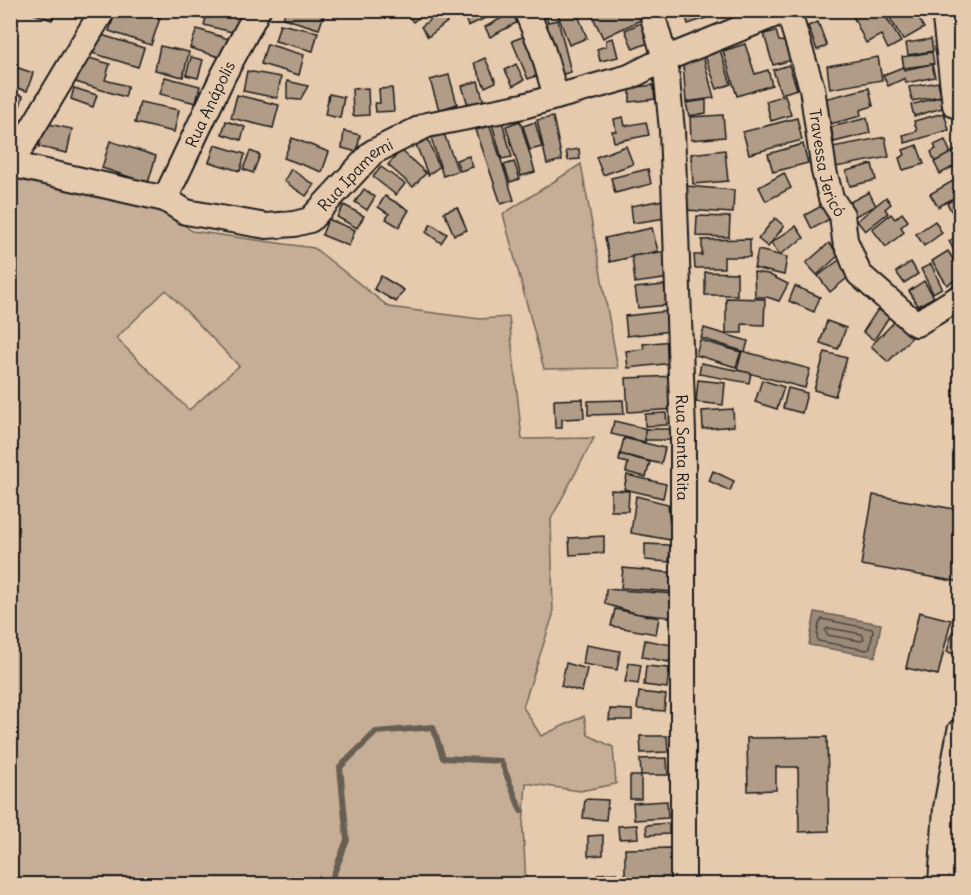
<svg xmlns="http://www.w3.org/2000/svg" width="971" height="895" font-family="Delius,sans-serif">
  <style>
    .green { fill: #c5ae95; stroke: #706558; stroke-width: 1.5; fill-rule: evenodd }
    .water { fill: #9b8a78; stroke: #685e53; stroke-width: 1.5 }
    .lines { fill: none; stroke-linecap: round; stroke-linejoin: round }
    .shore { stroke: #4f4841; stroke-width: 1.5 }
    .stream { stroke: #685e53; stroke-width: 6 }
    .building { fill: #b19c87; stroke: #1c1c1c; stroke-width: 1.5 }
    .minor-casing { stroke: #1c1c1c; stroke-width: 28 }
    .minor { stroke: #e6caad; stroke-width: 24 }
    .labels { text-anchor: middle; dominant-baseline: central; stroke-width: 6; stroke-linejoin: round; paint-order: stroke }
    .street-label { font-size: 16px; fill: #1c1c1c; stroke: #e6caad }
  </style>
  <rect width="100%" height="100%" fill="#e6caad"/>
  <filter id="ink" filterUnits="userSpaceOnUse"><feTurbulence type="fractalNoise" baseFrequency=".0167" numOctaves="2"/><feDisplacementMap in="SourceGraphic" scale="12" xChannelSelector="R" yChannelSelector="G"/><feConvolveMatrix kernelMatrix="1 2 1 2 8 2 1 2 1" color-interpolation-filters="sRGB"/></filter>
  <g filter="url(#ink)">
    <g class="green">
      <polygon points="581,164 618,368 544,369 503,214"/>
      <path d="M24,176L151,200L192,231L314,248L389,307L480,319L509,317L522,439L594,438L551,519L553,615L523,707L541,736L584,716L588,735L613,747L616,784L580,791L526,783L523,828L526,884H11V181ZM166,290L239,366L189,410L116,338Z"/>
    </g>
    <polygon class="water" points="815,612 881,624 875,657 809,645"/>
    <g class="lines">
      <g class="shore">
        <path d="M822,619L872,629L873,631L870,648L867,650L818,641C816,636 818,623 822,619Z"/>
        <polygon points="829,628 862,634 864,639 861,641 827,635 825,630"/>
      </g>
      <polyline class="stream" points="330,884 347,840 340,767 376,732 433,727 443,758 501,761 521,811"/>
    </g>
    <g class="building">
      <polygon points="23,10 55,10 52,20"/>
      <polygon points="116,10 139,10 160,18 151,45 109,31"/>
      <polygon points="208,10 219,10 248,18 244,35 204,25"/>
      <polygon points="286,10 320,10 325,12 319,29 283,18"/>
      <polygon points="404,10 428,10 413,22"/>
      <polygon points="464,10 503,10 468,26 462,11"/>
      <polygon points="570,10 576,10 587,38 569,45 558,15"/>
      <polygon points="597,10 644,10 647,17 603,38 591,13"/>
      <polygon points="684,10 704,10 706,18 688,24"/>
      <polygon points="850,10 882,10 901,42 888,49 881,35 866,43"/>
      <polygon points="885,10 914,10 924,28 903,40"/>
      <polygon points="440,12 447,22 428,37 421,27"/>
      <polygon points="513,12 518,22 490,37 485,27"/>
      <polygon points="547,17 548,22 558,20 571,72 553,77 539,19"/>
      <polygon points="645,21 653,41 633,49 625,30"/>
      <polygon points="818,22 827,46 817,50 808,26"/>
      <polygon points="280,24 318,32 313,51 275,41"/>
      <polygon points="197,29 235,41 229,60 190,48"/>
      <polygon points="776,31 779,41 787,42 792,60 773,65 764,34"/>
      <polygon points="95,33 144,48 138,67 89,52"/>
      <polygon points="530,34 546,72 528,79 512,41"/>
      <polygon points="613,38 618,57 600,61 597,49 606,46 606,40"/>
      <polygon points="931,39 933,51 908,55 906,43"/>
      <polygon points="267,44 304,55 299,75 261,64"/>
      <polygon points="745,44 755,74 768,70 772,85 737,96 723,51"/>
      <polygon points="160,46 189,52 183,77 155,70"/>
      <polygon points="720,50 731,84 717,89 705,56"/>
      <polygon points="932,52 934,64 904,68 902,57"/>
      <polygon points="79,55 110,64 105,80 128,86 125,97 72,81"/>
      <polygon points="703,56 714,98 686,102 683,63"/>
      <polygon points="191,57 203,60 198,78 186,75"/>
      <polygon points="878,57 882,80 830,89 827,66"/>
      <polygon points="485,58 496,82 485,87 474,63"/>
      <polygon points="516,64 524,80 513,86 505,70"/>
      <polygon points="932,64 935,77 906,83 905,78 888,86 883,75 903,67 904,70"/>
      <polygon points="10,65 33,73 27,91 10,86"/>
      <polygon points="789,65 797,89 781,94 773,70"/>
      <polygon points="247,71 281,77 277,98 243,91"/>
      <polygon points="449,75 457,104 439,110 430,80"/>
      <polygon points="165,77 200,86 196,103 160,94"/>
      <polygon points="287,81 308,86 300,100 287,99"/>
      <polygon points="478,81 485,106 470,111 462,86"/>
      <polygon points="938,82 941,96 912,101 909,87"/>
      <polygon points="653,85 655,99 630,102 630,88"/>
      <polygon points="74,88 97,95 93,107 71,99"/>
      <polygon points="368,88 369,115 353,116 352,89"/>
      <polygon points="392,88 394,111 376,112 375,103 380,103 379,89"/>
      <polygon points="869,88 873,106 860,110 861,116 830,124 824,99"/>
      <polygon points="10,92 23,96 16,120 10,118"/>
      <polygon points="329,94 344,97 340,118 325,115"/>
      <polygon points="237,95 279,105 273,128 231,118"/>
      <polygon points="785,95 791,115 771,121 766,101"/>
      <polygon points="942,96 946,107 914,116 911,105"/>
      <polygon points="706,100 706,113 689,116 686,103"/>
      <polygon points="140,102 179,110 174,132 135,123"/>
      <polygon points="944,113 949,130 905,143 903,135 917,131 914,121"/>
      <polygon points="723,115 725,137 691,140 690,117"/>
      <polygon points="553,117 562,160 547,164 537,120"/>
      <polygon points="623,117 625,126 646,122 649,135 614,142 612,131 616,131 614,119"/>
      <polygon points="797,118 802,140 749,154 743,132"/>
      <polygon points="867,118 870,133 834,142 831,127"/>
      <polygon points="226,121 245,127 241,140 222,134"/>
      <polygon points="502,121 512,157 502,159 492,124"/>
      <polygon points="520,121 535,172 521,176 506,126"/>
      <polygon points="535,122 542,147 530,150 523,126"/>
      <polygon points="44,123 72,129 67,153 39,147"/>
      <polygon points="490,126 514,200 501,204 476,130"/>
      <polygon points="344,131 360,135 357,152 342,148"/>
      <polygon points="429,131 443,131 458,171 443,176"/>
      <polygon points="425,132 439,167 428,175 413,137"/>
      <polygon points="885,137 889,157 836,167 832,147"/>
      <polygon points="292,138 329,152 322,172 284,158"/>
      <polygon points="945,140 951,154 935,162 931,152 936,149 934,145"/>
      <polygon points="110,141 156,156 148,183 102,168"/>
      <polygon points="803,144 808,163 773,172 768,154"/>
      <polygon points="215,145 245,154 240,171 209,162"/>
      <polygon points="917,145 924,164 903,170 899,158 905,155 903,150"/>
      <polygon points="626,146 633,164 603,175 596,157"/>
      <polygon points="960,148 960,163 940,174 934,162"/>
      <polygon points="579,149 580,159 568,160 566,151"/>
      <polygon points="401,150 426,173 413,187 388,165"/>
      <polygon points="725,150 728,181 693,184 691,154"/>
      <polygon points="250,151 260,155 253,173 243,169"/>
      <polygon points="469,156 473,167 460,171 456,160"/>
      <polygon points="514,162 520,179 510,182 504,165"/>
      <polygon points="872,164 876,180 850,186 846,171"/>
      <polygon points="381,167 405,184 396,195 373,177"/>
      <polygon points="291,169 314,185 306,196 284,181"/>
      <polygon points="648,169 651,184 615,193 611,178"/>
      <polygon points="784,173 791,188 766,201 759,187"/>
      <polygon points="960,177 960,194 938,207 930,194"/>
      <polygon points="685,186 734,190 733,213 686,210"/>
      <polygon points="364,189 375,197 367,210 355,202"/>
      <polygon points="869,192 876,206 855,216 848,203"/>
      <polygon points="385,196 409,210 399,227 386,219 389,214 378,207"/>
      <polygon points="960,196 960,212 954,216 947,203"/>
      <polygon points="886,197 891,204 885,209 888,213 865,231 857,221"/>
      <polygon points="663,200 666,218 633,223 631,206"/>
      <polygon points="825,204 833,217 812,229 805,215"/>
      <polygon points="344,205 364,216 357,228 337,217"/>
      <polygon points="457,207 467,230 454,235 444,212"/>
      <polygon points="902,213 908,221 901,227 904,232 886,247 872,229 891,214 895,219"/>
      <polygon points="697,216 730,217 729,237 696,236"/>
      <polygon points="775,218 784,226 768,247 758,239"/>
      <polygon points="328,219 355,230 349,246 322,235"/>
      <polygon points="935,221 942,233 924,246 916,234"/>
      <polygon points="431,224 447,234 441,243 426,232"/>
      <polygon points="796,226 804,238 779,255 771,243"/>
      <polygon points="652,228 658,251 610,262 605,238"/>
      <polygon points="960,235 960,262 949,241"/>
      <polygon points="750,239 750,257 724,257 724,268 695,268 694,255 702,255 702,240"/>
      <polygon points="829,243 839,255 817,275 806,263"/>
      <polygon points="758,250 787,257 784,275 754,268"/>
      <polygon points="667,251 670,278 635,283 632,256"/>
      <polygon points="948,251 960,271 960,277 947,285 932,261"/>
      <polygon points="839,260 851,275 830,292 818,276"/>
      <polygon points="911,262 918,274 904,283 896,272"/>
      <polygon points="931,264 942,288 933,293 921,269"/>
      <polygon points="705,272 737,273 737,295 705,295"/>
      <polygon points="754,272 768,274 788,284 779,301 767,297 755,297"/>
      <polygon points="381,276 404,290 396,302 374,289"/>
      <polygon points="924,281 934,297 918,306 909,291"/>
      <polygon points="664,285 667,305 638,308 635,288"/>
      <polygon points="795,286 820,297 814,312 789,301"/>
      <polygon points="726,298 765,299 764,325 742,324 742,333 726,333"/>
      <polygon points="878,309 889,317 874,340 863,332"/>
      <polygon points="669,311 671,331 627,336 625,316"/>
      <polygon points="897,319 914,335 888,362 871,346"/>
      <polygon points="827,321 846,328 838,349 820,343"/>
      <polygon points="704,328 748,341 745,352 701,338"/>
      <polygon points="700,340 741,352 736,367 696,355"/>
      <polygon points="671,341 673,363 628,368 626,351 644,349 643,344"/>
      <polygon points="742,351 810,369 805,388 737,370"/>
      <polygon points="825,352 847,358 835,396 814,390"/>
      <polygon points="701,363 751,373 749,383 699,374"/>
      <polygon points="677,376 678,409 628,412 626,378"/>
      <polygon points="698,380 725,383 723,405 696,402"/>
      <polygon points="762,380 784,387 777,409 755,402"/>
      <polygon points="788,388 807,393 802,413 783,408"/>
      <polygon points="583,399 584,418 562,419 562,428 555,428 554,400"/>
      <polygon points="623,400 624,414 588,415 588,401"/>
      <polygon points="733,409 734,426 703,429 702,411"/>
      <polygon points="666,413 667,425 645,426 645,414"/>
      <polygon points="614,421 648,429 645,442 611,434"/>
      <rect x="645" y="429" width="26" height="11"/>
      <polygon points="624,438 665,448 661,464 620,454"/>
      <polygon points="620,454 650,462 646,477 626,472 628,463 619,461"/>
      <polygon points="713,471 734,481 730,491 709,481"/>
      <polygon points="627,475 666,484 663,498 624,489"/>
      <polygon points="611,490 629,491 628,511 611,511"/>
      <polygon points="873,495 960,510 960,582 861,565"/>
      <polygon points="636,496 668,504 671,540 631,533"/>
      <polygon points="604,536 604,553 570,555 569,538"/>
      <polygon points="645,544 670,545 669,562 645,560"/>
      <polygon points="623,568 675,573 674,592 621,588"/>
      <polygon points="606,589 675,594 677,618 638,614 605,604"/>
      <polygon points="615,609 659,618 656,634 611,626"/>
      <polygon points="919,612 951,620 938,675 906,668"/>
      <polygon points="952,632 960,635 960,655 947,652"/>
      <polygon points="645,640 672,645 669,662 642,657"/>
      <polygon points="586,645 620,651 617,670 583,664"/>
      <polygon points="566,663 587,669 582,692 561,686"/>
      <polygon points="629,663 641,665 638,684 625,682"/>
      <polygon points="646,666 669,668 667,688 644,685"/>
      <polygon points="639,692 666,695 664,711 637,709"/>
      <polygon points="610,709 632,710 632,720 609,720"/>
      <polygon points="640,736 667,736 668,752 641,753"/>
      <polygon points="827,737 829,831 799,832 798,767 776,767 776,790 748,791 747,738"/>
      <polygon points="667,758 668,775 641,775 640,759"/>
      <rect x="630" y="776" width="11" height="23"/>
      <polygon points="585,799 608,800 606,820 583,818"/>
      <polygon points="667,801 668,818 634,820 633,803"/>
      <polygon points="669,823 669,834 647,835 646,825"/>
      <polygon points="637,825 638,838 619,839 618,826"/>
      <polygon points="603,835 603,855 588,856 588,836"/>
      <polygon points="670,848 671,884 625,884 625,849"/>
      <polygon points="617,873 617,884 598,884 598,874"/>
    </g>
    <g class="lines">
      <defs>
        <g id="minor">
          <polyline points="526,10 542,48 556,97"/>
          <path id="s1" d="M651,10L665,59L672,130L676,233L683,433V884"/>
          <path id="s2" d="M788,10L812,88L824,171L831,198L842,215L845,240L859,274L916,324L960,297"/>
          <polyline points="944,10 955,105"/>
          <path id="s3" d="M10,164L165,199L186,212L266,226L294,224L310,220L373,152L427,125L523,106L629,77L665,59L786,10"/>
          <polyline points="11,164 103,10"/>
          <path id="s4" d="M165,199L223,76L258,10"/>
          <polyline points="941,884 946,808 960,731"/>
        </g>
      </defs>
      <use href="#minor" class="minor-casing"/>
      <use href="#minor" class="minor"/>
    </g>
  </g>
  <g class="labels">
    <g class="street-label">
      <text stroke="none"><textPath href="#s4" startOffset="105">Rua Anápolis</textPath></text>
      <text stroke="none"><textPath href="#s2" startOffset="158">Travessa Jericó</textPath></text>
      <text stroke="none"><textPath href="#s3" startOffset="374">Rua Ipamemi</textPath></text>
      <text stroke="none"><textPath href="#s1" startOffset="440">Rua Santa Rita</textPath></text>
    </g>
  </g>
  <rect width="971" height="895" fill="none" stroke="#e6caad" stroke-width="36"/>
  <rect x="18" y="18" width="935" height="859" fill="none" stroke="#1c1c1c" stroke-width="2" filter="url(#ink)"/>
</svg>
